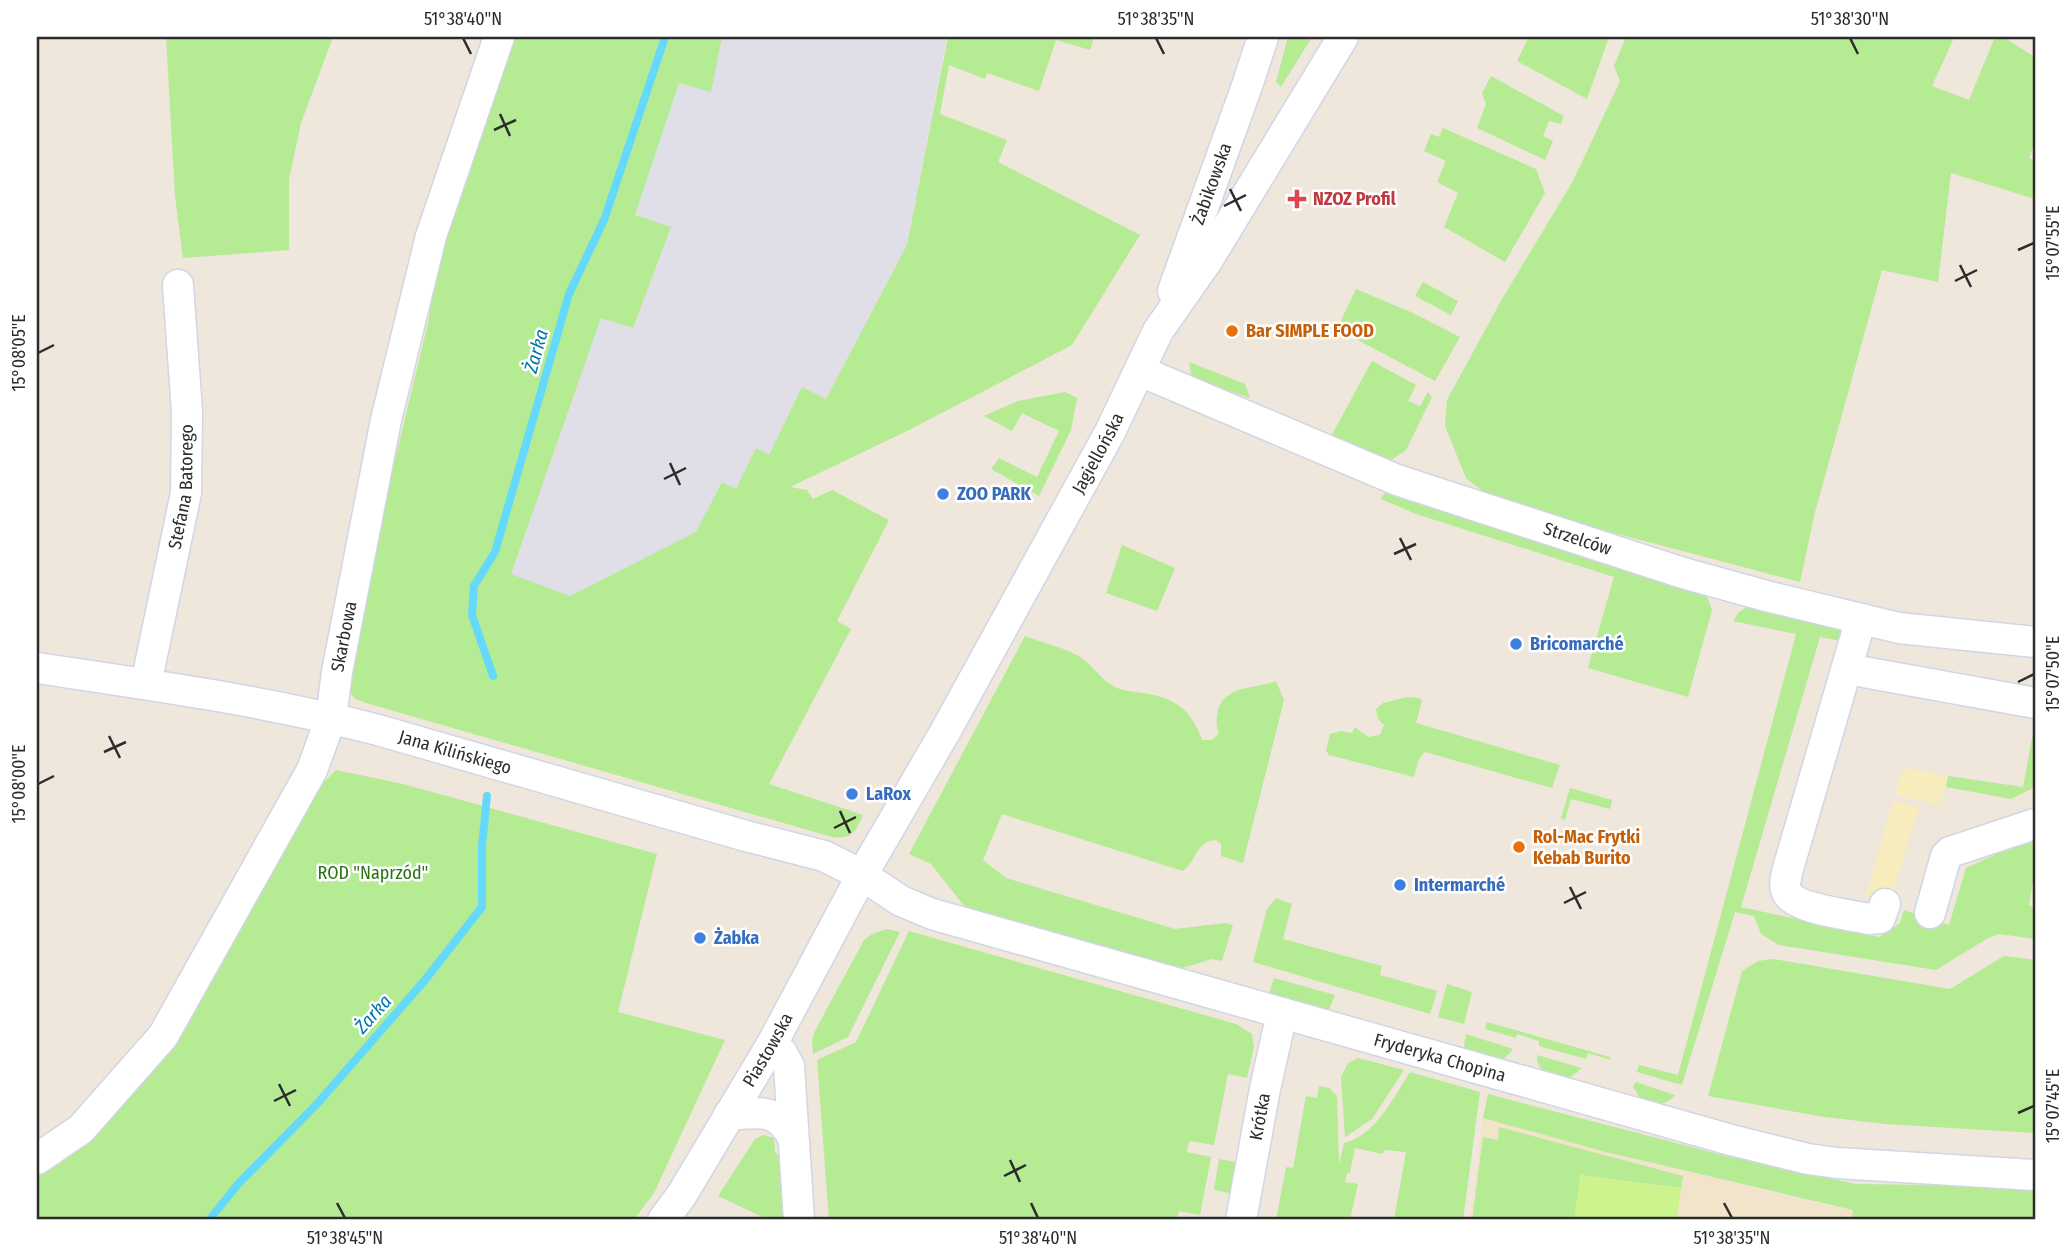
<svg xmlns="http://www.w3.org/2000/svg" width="2072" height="1257" font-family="'Fira Sans Condensed',sans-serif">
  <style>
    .industrial { fill: #e0dee7 }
    .education { fill: #f2e4ca }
    .green { fill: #b4eb93 }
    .sand { fill: #f7ecbc }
    .pitch { fill: #ccf38e }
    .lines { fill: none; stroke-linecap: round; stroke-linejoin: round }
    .stream { stroke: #65d9fc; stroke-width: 8 }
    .minor-casing { stroke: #d1d6e6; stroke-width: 33 }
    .minor { stroke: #fff; stroke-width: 30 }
    .ticks { fill: none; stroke: #2c2c2c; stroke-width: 2.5 }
    .health-dot { fill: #e0444e; stroke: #fff; stroke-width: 2.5 }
    .food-dot { fill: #e8710a; stroke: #fff; stroke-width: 2.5 }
    .shop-dot { fill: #3f7fe0; stroke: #fff; stroke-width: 2.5 }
    .labels { text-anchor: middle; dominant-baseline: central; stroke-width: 5; stroke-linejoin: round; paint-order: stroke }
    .street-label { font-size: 18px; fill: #2c2c2c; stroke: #fff }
    .health-label { font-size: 18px; font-weight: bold; fill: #be3a42; stroke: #fff; text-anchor: start }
    .food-label { font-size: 18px; font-weight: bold; fill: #c56008; stroke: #fff; text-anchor: start }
    .shop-label { font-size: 18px; font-weight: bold; fill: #366cbe; stroke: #fff; text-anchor: start }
    .park-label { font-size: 18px; fill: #2a7212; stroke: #fff }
    .water-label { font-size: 19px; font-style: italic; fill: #0077ab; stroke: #fff }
    .neatline { fill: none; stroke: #2c2c2c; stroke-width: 2.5 }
    .ticks-label { font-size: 18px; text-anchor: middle; fill: #2c2c2c }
  </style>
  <rect width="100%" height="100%" fill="#efe6dc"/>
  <polygon class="industrial" points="722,37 947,37 907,245 826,399 802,387 769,455 736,489 722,483 697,532 570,596 511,575 601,317 633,328 670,228 635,215 679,83 711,91"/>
  <polygon class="education" points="1483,1118 1606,1152 1833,1207 1923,1220 1470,1220"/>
  <g class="green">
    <polygon points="166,37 333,37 301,123 289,179 289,250 183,258 175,196"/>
    <path d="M514,37H722L711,92L679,83L635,215L671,227L633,328L601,318L511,574L570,596L696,532L722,482L736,489L756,448L769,455L802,387L826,399L907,245L948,37H1094L1090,50L1056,40L1039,91L987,73L985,79L949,65L940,114L1007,140L998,162L1140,235L1072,345L907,431L790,487L807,490L813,499L832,490L889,520L837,621L851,629L769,784L863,815C856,831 852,840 832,837L366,703L355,699L348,689L373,551L429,319L431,295L445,236Z"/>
    <polygon points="1288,37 1312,37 1281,87 1276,82"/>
    <polygon points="1529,37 1609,37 1587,99 1517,61"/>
    <polygon points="1626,37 1945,37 1953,40 1932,86 1969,100 1995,37 2003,37 2035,57 2035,143 2029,158 2035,161 2035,199 1951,173 1938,282 1882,270 1815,512 1800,582 1527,510 1485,493 1466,478 1445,426 1447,400 1502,299 1573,181 1620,81 1614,66"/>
    <polygon points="1491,76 1564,116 1561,124 1549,121 1543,136 1553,141 1545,160 1477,128 1486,104 1482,93"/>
    <polygon points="1443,128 1536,169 1545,193 1505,262 1444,227 1458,193 1437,182 1446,161 1424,151 1431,134 1439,137"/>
    <polygon points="1423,282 1458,301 1451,315 1415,296"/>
    <polygon points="1356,289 1413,313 1460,337 1435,381 1337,329"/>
    <polygon points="1372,361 1416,385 1408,401 1420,406 1428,392 1432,397 1406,450 1391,460 1329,440"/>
    <polygon points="1189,362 1245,384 1250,398 1192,378"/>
    <polygon points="1065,392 1077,398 1071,430 1039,496 991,469 999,458 1037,477 1059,431 1022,413 1012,431 984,416 1018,401"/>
    <polygon points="1385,492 1704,588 1712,610 1688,697 1588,668 1614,577 1416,514 1381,499"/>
    <polygon points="1122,545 1175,568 1157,611 1106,593"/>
    <polygon points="1749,605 1848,629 1846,642 1820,637 1741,907 1879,937 1900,923 1904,910 1949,925 1966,868 2027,840 2035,840 2035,870 2029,905 2035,908 2035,939 1999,934 1988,938 1936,970 1779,945 1761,934 1754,916 1735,912 1682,1085 1637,1072 1639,1065 1678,1075 1796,634 1733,621 1739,612"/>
    <path d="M1025,636C1042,643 1064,647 1080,657C1094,666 1101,681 1117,688C1125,691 1135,692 1143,693C1175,698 1191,709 1202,740H1212L1219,733C1216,725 1216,719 1218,710C1226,684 1256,689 1276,681L1284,700L1243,863L1221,856V844L1216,840C1196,841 1197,860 1183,871L1002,814L983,860L1006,878L1175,929L1226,923L1233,925L1222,961L1212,959L1179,969L965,907L931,864L909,854Z"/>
    <polygon points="1407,697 1419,698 1422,701 1416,723 1560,765 1552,788 1425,752 1419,759 1414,777 1329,755 1326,751 1330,734 1341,731 1352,733 1355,727 1368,737 1380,735 1384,725 1378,719 1376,709 1383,703"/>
    <polygon points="2035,722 2035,787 2011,799 1946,787 1948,776 2023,787"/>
    <polygon points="336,770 403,784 657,854 618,1012 725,1040 654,1193 634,1220 37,1220 37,1177 60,1164 97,1130 314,793"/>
    <polygon points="1570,788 1612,800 1610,809 1571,799 1565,820 1561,818"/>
    <polygon points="1276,898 1292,904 1283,939 1382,966 1380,975 1437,991 1430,1014 1253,962 1267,909"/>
    <polygon points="887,929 900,932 848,1037 813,1054 812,1040 815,1031 864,940 872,934"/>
    <polygon points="909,931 1236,1024 1252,1034 1254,1047 1247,1078 1228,1074 1214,1145 1189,1141 1187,1152 1211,1157 1200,1215 1179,1211 1177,1220 829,1220 817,1060 856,1042"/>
    <polygon points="2004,956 2035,960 2035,1133 1886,1124 1824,1117 1708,1096 1742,971 1758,961 1773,959 1950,989"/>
    <polygon points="1274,978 1335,995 1328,1012 1281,1003 1269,994"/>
    <polygon points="1447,984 1472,992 1464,1024 1438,1017"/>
    <polygon points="1487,1022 1610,1057 1611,1060 1588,1053 1586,1059 1539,1046 1539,1041 1517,1034 1516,1038 1485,1029"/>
    <path d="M1466,1034L1513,1049C1500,1068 1486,1058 1468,1053L1464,1046Z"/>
    <path d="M1537,1055L1582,1068L1568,1079C1552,1076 1537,1075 1537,1055Z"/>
    <polygon points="1358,1058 1404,1070 1372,1119 1345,1137 1341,1077 1348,1063"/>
    <path d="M1410,1072L1480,1092L1463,1220H1394L1406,1152L1384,1150L1383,1154L1355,1148L1350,1173H1347L1345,1182L1358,1184L1350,1220H1276L1286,1167L1293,1168L1306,1096L1317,1098L1319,1086L1329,1088L1337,1096L1339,1164L1344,1143C1375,1136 1394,1097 1410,1072Z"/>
    <path d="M1636,1082L1675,1095C1666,1106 1655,1105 1642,1102L1633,1086Z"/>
    <polygon points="1488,1094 1726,1156 1856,1184 1997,1186 2035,1188 2035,1220 1923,1220 1906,1218 1905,1220 1852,1220 1853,1210 1606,1152 1483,1118"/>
    <polygon points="1499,1127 1683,1176 1681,1188 1581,1175 1574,1220 1472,1220 1483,1137 1498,1140"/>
    <polygon points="763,1135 774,1138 775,1152 780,1156 783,1220 769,1220 718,1196 755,1139"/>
    <polygon points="1219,1159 1240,1163 1234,1194 1214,1190"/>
  </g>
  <g class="sand">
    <polygon points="1903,768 1948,776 1941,806 1895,795"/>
    <polygon points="1893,801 1919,807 1890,902 1866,895"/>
  </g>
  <polygon class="pitch" points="1580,1175 1681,1188 1677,1220 1574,1220"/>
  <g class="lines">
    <g class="stream">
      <polyline points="493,676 472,615 474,586 495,552 569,294 604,220 665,37"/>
      <polyline points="209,1220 239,1183 317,1104 425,980 482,907 482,846 487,796"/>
    </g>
    <defs>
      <g id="minor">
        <path id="s1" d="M1173,291L1248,83L1263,37"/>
        <path id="s2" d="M1140,371L1397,480L1683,573L1766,596L1899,628L2035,642"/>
        <path d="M1861,619L1787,872C1786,879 1783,887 1788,894C1797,909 1851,915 1869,919L1880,918L1885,904"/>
        <path id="s3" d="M37,668C151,685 267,701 378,730L746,836L824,856L862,875L901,901L932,914L1731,1140L1808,1159L1837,1163L2035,1175"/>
        <polyline points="1847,669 2035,703"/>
        <path id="s4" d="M146,684L186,493L187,412L178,285"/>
        <polyline points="1930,913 1946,856 1950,852 2035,824"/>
        <polyline points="772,1044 782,1053 789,1066 799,1220"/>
        <path d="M729,1115C759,1112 778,1108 793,1138"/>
        <path id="s5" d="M37,1159L81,1129L163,1036L312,770L331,718L337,672L386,420L431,236L499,37"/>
        <path id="s6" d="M663,1220L681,1196L772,1044L862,875L945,732L1110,432L1158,331L1207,261L1343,37"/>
        <path id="s7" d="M1241,1220L1265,1089L1282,1013"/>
      </g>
    </defs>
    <use href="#minor" class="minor-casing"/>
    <use href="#minor" class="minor"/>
  </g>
  <path class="ticks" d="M463,38L471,54M1156,38L1164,54M1850,38L1858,54M500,114L510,136M494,130L516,120M1230,189L1241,211M1224,206L1246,195M2018,250L2034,243M1960,265L1971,287M1955,281L1977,270M38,353L54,345M670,463L680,485M664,479L686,468M1400,538L1411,560M1394,554L1416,544M2018,682L2034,674M109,736L120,758M104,752L126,742M38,784L54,776M840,811L850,833M834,828L856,817M1570,887L1581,909M1564,903L1586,892M279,1084L290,1106M274,1101L296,1090M2018,1113L2034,1106M1010,1160L1020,1182M1004,1176L1026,1165M337,1203L345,1218M1031,1203L1038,1218M1724,1203L1732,1218"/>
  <path class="health-dot" d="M1293.5 188.5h7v7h7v7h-7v7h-7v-7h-7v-7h7z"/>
  <g class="food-dot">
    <circle cx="1232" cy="331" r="7"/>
    <circle cx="1519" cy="847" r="7"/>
  </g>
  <g class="shop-dot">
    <circle cx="943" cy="494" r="7"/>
    <circle cx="1516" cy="644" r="7"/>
    <circle cx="852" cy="794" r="7"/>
    <circle cx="1400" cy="885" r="7"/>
    <circle cx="700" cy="938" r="7"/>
  </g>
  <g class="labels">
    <g class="street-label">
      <text stroke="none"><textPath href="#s1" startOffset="114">Żabikowska</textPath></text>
      <text stroke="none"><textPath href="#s6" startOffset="882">Jagiellońska</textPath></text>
      <text stroke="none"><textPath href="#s4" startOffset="201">Stefana Batorego</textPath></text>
      <text stroke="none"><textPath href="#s2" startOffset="469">Strzelców</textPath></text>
      <text stroke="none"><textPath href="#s5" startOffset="620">Skarbowa</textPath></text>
      <text stroke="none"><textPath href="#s3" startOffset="427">Jana Kilińskiego</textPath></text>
      <text stroke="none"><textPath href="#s6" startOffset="200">Piastowska</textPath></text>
      <text stroke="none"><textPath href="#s3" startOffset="1461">Fryderyka Chopina</textPath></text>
      <text stroke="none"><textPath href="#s7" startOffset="105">Krótka</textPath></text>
    </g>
    <g class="health-label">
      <text x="1313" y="199">NZOZ Profil</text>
    </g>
    <g class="food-label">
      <text x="1246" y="331">Bar SIMPLE FOOD</text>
      <text x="1533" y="837">Rol-Mac Frytki<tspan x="1533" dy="21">Kebab Burito</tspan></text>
    </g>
    <g class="shop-label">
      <text x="957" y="494">ZOO PARK</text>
      <text x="1530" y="644">Bricomarché</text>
      <text x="866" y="794">LaRox</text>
      <text x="1414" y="885">Intermarché</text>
      <text x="714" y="938">Żabka</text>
    </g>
    <g class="park-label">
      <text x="373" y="873">ROD "Naprzód"</text>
    </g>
    <g class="water-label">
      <text transform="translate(536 351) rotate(-74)">Żarka</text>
      <text transform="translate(373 1014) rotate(-48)">Żarka</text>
    </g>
  </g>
  <rect width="2072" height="1257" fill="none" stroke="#ffffff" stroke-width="77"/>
  <rect x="38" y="38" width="1996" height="1180" class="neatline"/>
  <g class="ticks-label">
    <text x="463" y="25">51°38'40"N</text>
    <text x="1156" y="25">51°38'35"N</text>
    <text x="1850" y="25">51°38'30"N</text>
    <text transform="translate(2053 243) rotate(-90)" y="6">15°07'55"E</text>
    <text transform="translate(19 353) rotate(-90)" y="6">15°08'05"E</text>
    <text transform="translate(2053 674) rotate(-90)" y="6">15°07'50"E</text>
    <text transform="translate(19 784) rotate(-90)" y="6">15°08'00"E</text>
    <text transform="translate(2053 1106) rotate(-90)" y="6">15°07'45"E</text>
    <text x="345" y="1244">51°38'45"N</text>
    <text x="1038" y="1244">51°38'40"N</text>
    <text x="1732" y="1244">51°38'35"N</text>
  </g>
</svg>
